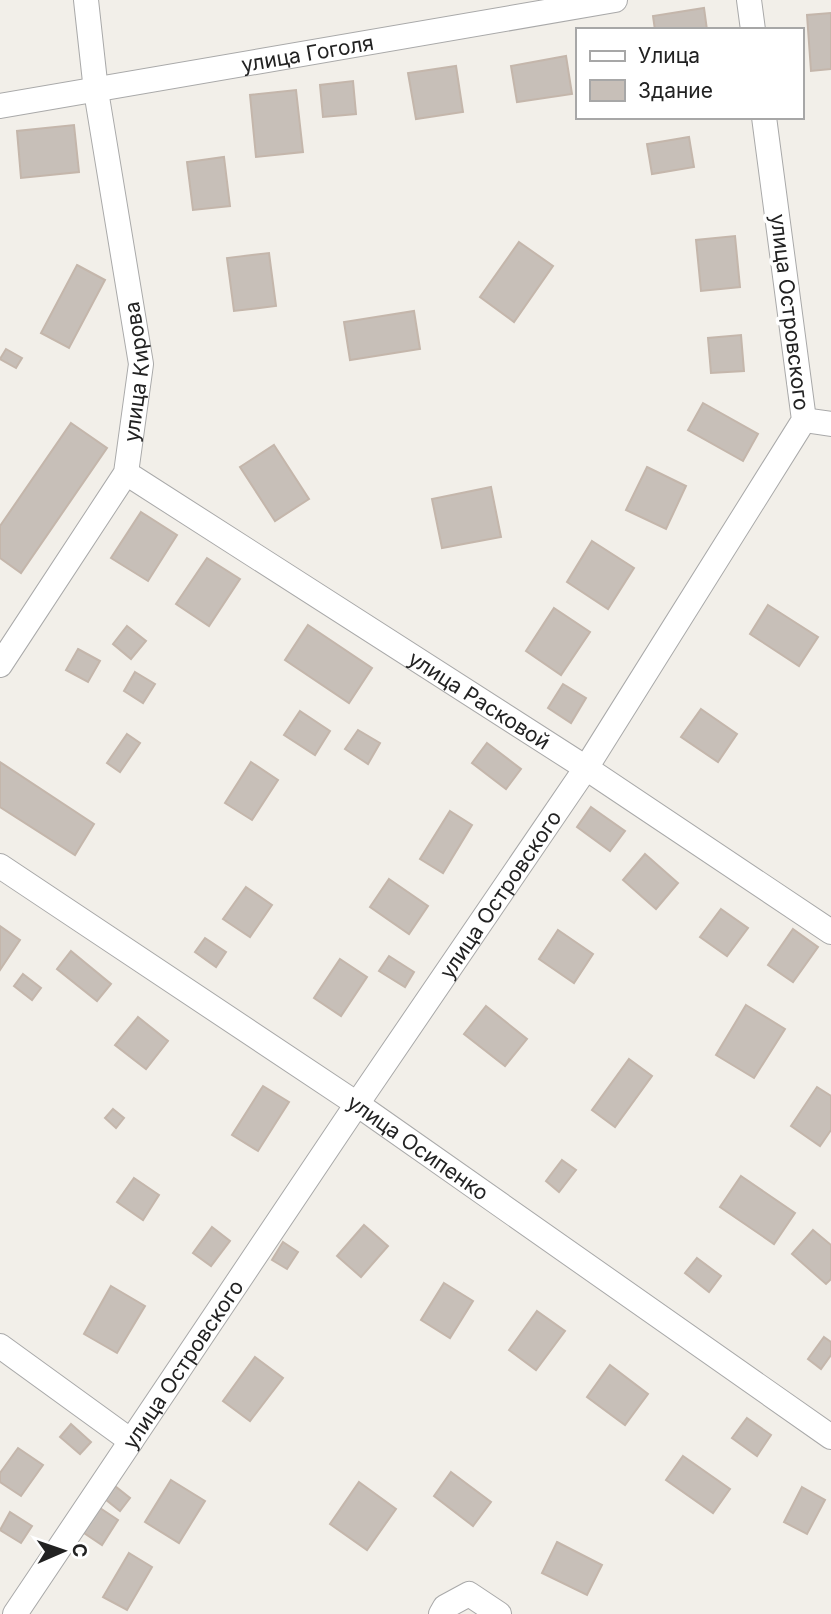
<svg xmlns="http://www.w3.org/2000/svg" width="831" height="1614" font-family="Inter,sans-serif">
  <style>
    .building { fill: #c7bfb8; stroke: #c4b6ab; stroke-width: 2 }
    .lines { fill: none; stroke-linecap: round; stroke-linejoin: round }
    .minor-casing { stroke: #a9a9a9; stroke-width: 26 }
    .minor { stroke: #fff; stroke-width: 24 }
    .labels { text-anchor: middle; dominant-baseline: central; stroke-width: 7; stroke-linejoin: round; paint-order: stroke }
    .street-label { font-size: 21px; fill: #222; stroke: #fff }
  </style>
  <rect width="100%" height="100%" fill="#f2efe9"/>
  <g class="building">
    <polygon points="704,8 707,30 655,30 653,16"/>
    <polygon points="831,13 831,69 811,71 807,15"/>
    <polygon points="566,56 572,94 517,102 511,66"/>
    <polygon points="456,66 463,112 416,119 408,73"/>
    <polygon points="353,81 356,114 323,117 320,85"/>
    <polygon points="296,90 303,152 256,157 250,95"/>
    <polygon points="74,125 79,172 21,178 17,131"/>
    <polygon points="689,137 694,167 652,174 647,144"/>
    <polygon points="224,157 230,206 193,210 187,162"/>
    <polygon points="735,236 740,287 701,291 696,240"/>
    <polygon points="519,242 553,266 514,322 480,297"/>
    <polygon points="269,253 276,306 234,311 227,258"/>
    <polygon points="77,265 105,280 69,348 41,333"/>
    <polygon points="414,311 420,349 350,360 344,322"/>
    <polygon points="741,335 744,371 711,373 708,338"/>
    <polygon points="6,349 22,358 16,368 0,359"/>
    <polygon points="703,403 758,434 743,461 688,430"/>
    <polygon points="71,423 107,448 21,573 0,558 0,526"/>
    <polygon points="274,445 309,499 275,521 240,467"/>
    <polygon points="647,467 686,486 666,529 626,510"/>
    <polygon points="491,487 501,537 442,548 432,499"/>
    <polygon points="141,512 177,535 148,581 111,558"/>
    <polygon points="592,541 634,568 608,609 567,582"/>
    <polygon points="207,558 240,579 209,626 176,604"/>
    <polygon points="768,605 818,637 799,666 750,634"/>
    <polygon points="554,608 590,632 561,675 526,651"/>
    <polygon points="308,625 372,668 349,703 285,660"/>
    <polygon points="127,626 146,641 131,659 113,644"/>
    <polygon points="78,649 100,661 88,682 66,670"/>
    <polygon points="135,672 155,684 143,703 124,691"/>
    <polygon points="563,684 586,698 571,723 548,708"/>
    <polygon points="701,709 737,734 718,762 681,737"/>
    <polygon points="300,711 330,731 315,755 284,735"/>
    <polygon points="358,730 380,743 368,764 345,749"/>
    <polygon points="127,734 140,743 120,772 107,763"/>
    <polygon points="487,743 521,769 506,789 472,763"/>
    <polygon points="0,762 94,824 75,855 0,807"/>
    <polygon points="251,762 278,780 252,820 225,803"/>
    <polygon points="591,807 625,831 610,851 577,827"/>
    <polygon points="450,811 472,825 443,873 420,859"/>
    <polygon points="645,854 678,883 656,909 623,880"/>
    <polygon points="389,879 428,906 409,934 370,907"/>
    <polygon points="246,887 272,905 250,937 223,919"/>
    <polygon points="721,909 748,928 727,956 700,937"/>
    <polygon points="0,926 20,940 0,970"/>
    <polygon points="793,929 818,947 793,982 768,965"/>
    <polygon points="558,930 593,954 574,983 539,959"/>
    <polygon points="205,938 226,952 216,967 195,952"/>
    <polygon points="71,951 111,984 97,1001 57,969"/>
    <polygon points="389,956 414,972 405,987 379,971"/>
    <polygon points="340,959 367,977 341,1016 314,998"/>
    <polygon points="23,974 41,988 32,1000 14,986"/>
    <polygon points="746,1005 785,1029 754,1078 716,1055"/>
    <polygon points="486,1006 527,1039 505,1066 464,1034"/>
    <polygon points="138,1017 168,1041 146,1069 115,1045"/>
    <polygon points="629,1059 652,1076 615,1127 592,1110"/>
    <polygon points="263,1086 289,1102 258,1151 232,1135"/>
    <polygon points="817,1087 831,1096 831,1130 820,1146 791,1126"/>
    <polygon points="113,1109 124,1118 116,1128 105,1118"/>
    <polygon points="562,1160 576,1170 559,1192 546,1181"/>
    <polygon points="741,1176 795,1213 774,1244 720,1207"/>
    <polygon points="134,1178 159,1195 143,1220 117,1202"/>
    <polygon points="364,1225 388,1246 361,1277 337,1256"/>
    <polygon points="212,1227 230,1241 211,1266 193,1253"/>
    <polygon points="813,1230 831,1245 831,1279 826,1284 792,1254"/>
    <polygon points="283,1242 298,1252 287,1269 272,1260"/>
    <polygon points="697,1258 721,1276 709,1292 685,1273"/>
    <polygon points="444,1283 473,1301 450,1338 421,1320"/>
    <polygon points="111,1286 145,1306 117,1353 84,1334"/>
    <polygon points="537,1311 565,1331 536,1370 509,1350"/>
    <polygon points="824,1337 831,1342 831,1355 821,1369 808,1359"/>
    <polygon points="255,1357 283,1378 250,1421 223,1401"/>
    <polygon points="610,1365 648,1394 625,1425 587,1397"/>
    <polygon points="747,1418 771,1435 757,1456 732,1438"/>
    <polygon points="71,1424 91,1442 80,1454 60,1437"/>
    <polygon points="18,1448 43,1465 21,1496 0,1482 0,1473"/>
    <polygon points="683,1456 730,1489 713,1513 666,1480"/>
    <polygon points="451,1472 491,1502 473,1526 434,1496"/>
    <polygon points="171,1480 205,1501 179,1543 145,1522"/>
    <polygon points="359,1482 396,1509 367,1550 330,1524"/>
    <polygon points="115,1486 130,1498 120,1511 105,1499"/>
    <polygon points="802,1487 825,1500 807,1534 784,1522"/>
    <polygon points="97,1506 118,1520 102,1545 81,1531"/>
    <polygon points="10,1512 32,1526 21,1543 0,1530"/>
    <polygon points="557,1542 602,1565 587,1595 542,1573"/>
    <polygon points="129,1553 152,1567 127,1610 103,1597"/>
  </g>
  <g class="lines">
    <defs>
      <g id="minor">
        <polyline points="749,0 753,30"/>
        <path id="s1" d="M0,106L615,0"/>
        <polyline points="804,420 831,424"/>
        <path id="s2" d="M126,473L586,768L831,932"/>
        <path id="s3" d="M0,665L126,473L141,364L96,91L86,0"/>
        <path id="s4" d="M0,866L357,1104L831,1437"/>
        <polyline points="0,1346 131,1441"/>
        <path id="s5" d="M15,1614L357,1104L586,768L804,420L764,117"/>
        <polyline points="441,1614 445,1607 469,1594 499,1614"/>
      </g>
    </defs>
    <use href="#minor" class="minor-casing"/>
    <use href="#minor" class="minor"/>
  </g>
  <g class="labels">
    <g class="street-label">
      <text stroke="none"><textPath href="#s1" startOffset="312">улица Гоголя</textPath></text>
      <text transform="translate(790 312) rotate(83)">улица Островского</text>
      <text stroke="none"><textPath href="#s3" startOffset="332">улица Кирова</textPath></text>
      <text stroke="none"><textPath href="#s2" startOffset="420">улица Расковой</textPath></text>
      <text stroke="none"><textPath href="#s5" startOffset="868">улица Островского</textPath></text>
      <text stroke="none"><textPath href="#s4" startOffset="504">улица Осипенко</textPath></text>
      <text stroke="none"><textPath href="#s5" startOffset="301">улица Островского</textPath></text>
    </g>
  </g>
  <rect x="576" y="28" width="228" height="91" fill="#ffffff" stroke="#a7a7a7" stroke-width="2"/>
  <rect x="590" y="51" width="35" height="10" fill="#ffffff" stroke="#a7a7a7" stroke-width="2"/>
  <text x="638" y="63" font-size="21" fill="#222222">Улица</text>
  <rect x="590" y="80" width="35" height="21" fill="#c7bfb8" stroke="#a7a7a7" stroke-width="2"/>
  <text x="638" y="98" font-size="21" fill="#222222">Здание</text>
  <g transform="translate(63 1551) rotate(88)" stroke="#ffffff" stroke-width="5" paint-order="stroke">
  <path d="M0-5L12 26L0 18L-12 26Z" fill="#222222"/>
  <text y="-10" font-size="19" font-weight="bold" text-anchor="middle" fill="#222222">С</text>
  </g>
</svg>
